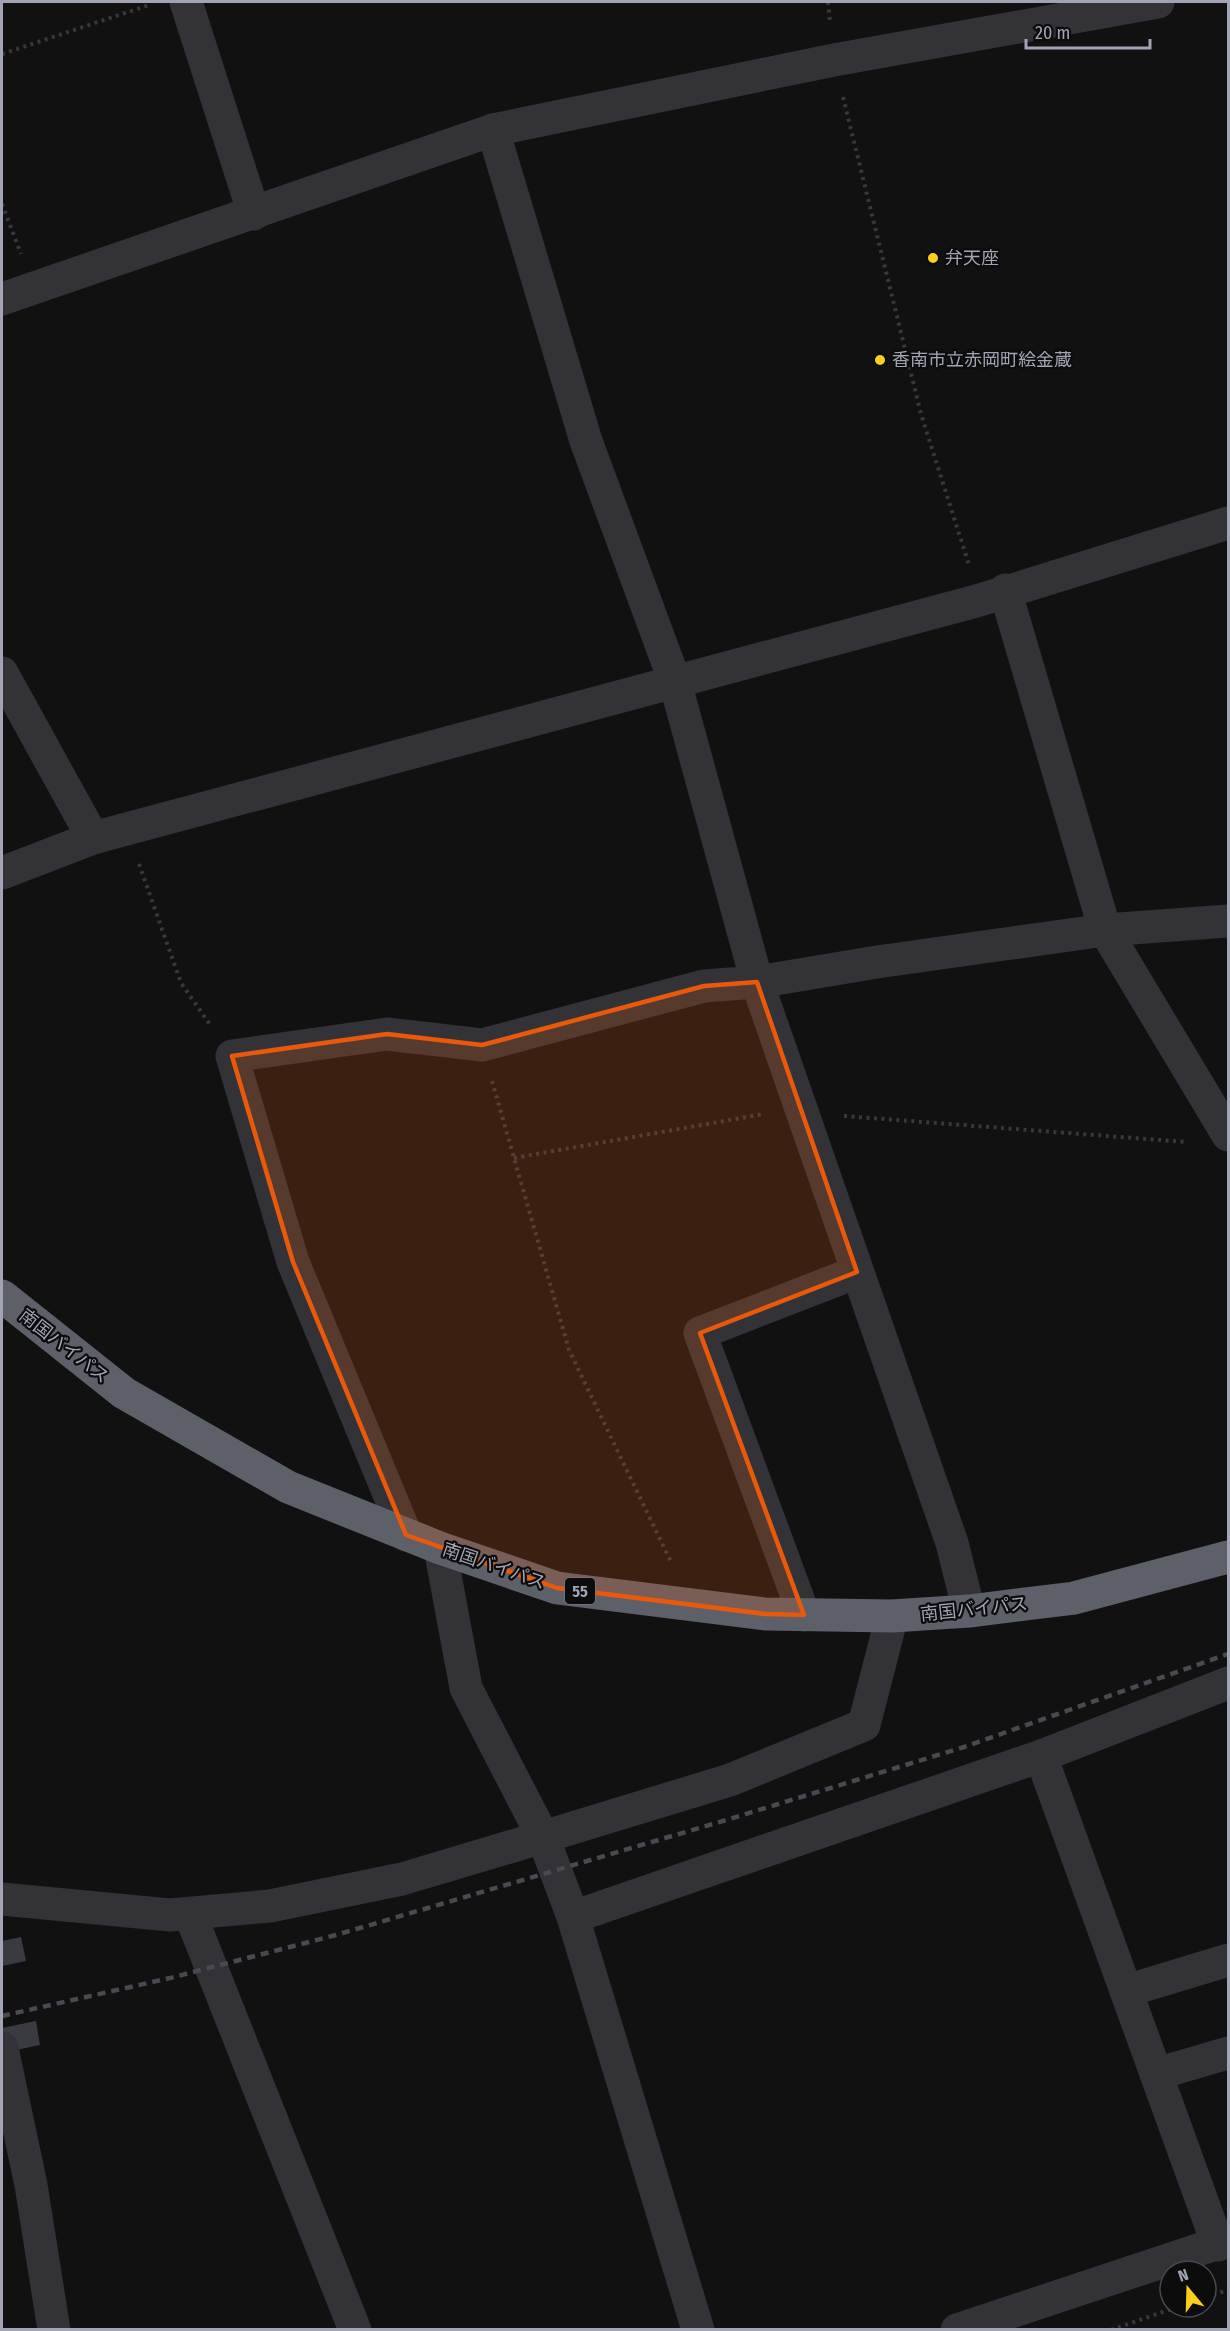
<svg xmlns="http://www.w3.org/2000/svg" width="1230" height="2331" font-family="'Fira Sans Condensed','Noto Sans JP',sans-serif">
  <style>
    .building { fill: #3a3b40 }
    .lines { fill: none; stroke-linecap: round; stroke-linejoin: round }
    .path { stroke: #37383f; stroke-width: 4; stroke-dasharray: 3 4.5; stroke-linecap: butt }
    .street { stroke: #323237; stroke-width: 33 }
    .highway { stroke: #5d5f69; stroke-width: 33 }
    .rail { stroke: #484951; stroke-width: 4.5; stroke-dasharray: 8 6; stroke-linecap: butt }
    .marked { fill: #e8590c; fill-opacity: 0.2; stroke: #e8590c; stroke-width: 4.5; stroke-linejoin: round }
    .poi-dot { fill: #fccf1f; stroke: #0c0c0d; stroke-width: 2 }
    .labels { text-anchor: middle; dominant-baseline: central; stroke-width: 4.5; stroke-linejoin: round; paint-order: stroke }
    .shield { fill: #0c0c0d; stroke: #747682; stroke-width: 1.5 }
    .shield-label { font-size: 16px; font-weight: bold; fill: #a1a4b4 }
    .poi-label { font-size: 18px; fill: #a1a4b4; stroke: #0c0c0d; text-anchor: start }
    .street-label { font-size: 18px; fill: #a1a4b4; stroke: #0c0c0d }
  </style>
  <rect width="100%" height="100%" fill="#111112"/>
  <g class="building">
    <polygon points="21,1937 26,1961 2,1966 2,1941"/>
    <polygon points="36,2021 40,2045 2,2053 2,2028"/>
  </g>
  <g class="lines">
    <g class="path">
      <polyline points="828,2 830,22"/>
      <polyline points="2,54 149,5"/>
      <polyline points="843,97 921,414 969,565"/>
      <polyline points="2,204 21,254"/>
      <polyline points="139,864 181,983 211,1026"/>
      <polyline points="492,1081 569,1350 672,1564"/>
      <polyline points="844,1116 1186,1142"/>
      <polyline points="514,1158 764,1114"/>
      <polyline points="1206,2297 1228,2290"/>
      <polyline points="1111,2330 1177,2307"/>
    </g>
    <g class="street">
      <polyline points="186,2 254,214"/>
      <polyline points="2,299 493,130 834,60 1158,2"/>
      <polyline points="1005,590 1105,930 1228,1135"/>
      <polyline points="2,673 93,838"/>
      <polyline points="2,873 93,838 980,600 1228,523"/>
      <polyline points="406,1535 293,1262 232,1056 387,1034 482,1045 704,986 757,982 675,682 586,441 493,130"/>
      <polyline points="440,1548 466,1688 543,1837 573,1917 698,2330"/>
      <polyline points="969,1611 952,1543 757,982 877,962 1105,930 1228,921"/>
      <polyline points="804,1615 700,1333 857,1272"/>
      <polyline points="1041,1756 1218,2245"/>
      <polyline points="2,1899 170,1915 270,1906 402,1879 543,1837 730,1780 864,1725 892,1616"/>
      <polyline points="190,1914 355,2330"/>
      <polyline points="573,1917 1041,1756 1228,1683"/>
      <polyline points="1126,1991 1228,1960"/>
      <polyline points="2,2048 31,2185 54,2330"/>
      <polyline points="1156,2074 1228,2053"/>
      <polyline points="957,2330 1228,2240"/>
    </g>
    <polyline class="highway" points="2,1296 124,1393 288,1487 440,1548 557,1588 765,1614 892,1616 969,1611 1074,1598 1228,1557"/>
    <polyline class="rail" points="2,2016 170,1978 336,1935 723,1821 964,1747 1228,1654"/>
  </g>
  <path class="marked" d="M757,982L857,1272L700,1333L804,1615L765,1614L557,1588L406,1535L293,1262L232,1056L387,1034L482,1045L704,986Z"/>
  <g class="poi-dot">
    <circle cx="933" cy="258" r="6"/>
    <circle cx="880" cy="360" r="6"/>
  </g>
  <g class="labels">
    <rect class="shield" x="565" y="1578" width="30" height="26" rx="4.5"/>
    <g class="shield-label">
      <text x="580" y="1591">55</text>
    </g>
    <g class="poi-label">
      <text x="945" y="258">弁天座</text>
      <text x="892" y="360">香南市立赤岡町絵金蔵</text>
    </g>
    <g class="street-label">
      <text transform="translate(64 1346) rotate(38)">南国バイパス</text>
      <text transform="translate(494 1566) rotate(19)">南国バイパス</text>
      <text transform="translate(974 1609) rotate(-6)">南国バイパス</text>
    </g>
  </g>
  <rect width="1230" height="2331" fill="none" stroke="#a1a4b4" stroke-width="6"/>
  <g transform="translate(1188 2289) rotate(341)"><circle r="28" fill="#0c0c0d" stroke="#484950" stroke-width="1.5"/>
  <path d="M0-4.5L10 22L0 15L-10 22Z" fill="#fccf1f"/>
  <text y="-9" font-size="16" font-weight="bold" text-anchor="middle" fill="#a1a4b4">N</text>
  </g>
  <path d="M1026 39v9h124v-9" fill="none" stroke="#a1a4b4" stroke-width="3"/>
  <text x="1035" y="39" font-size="18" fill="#a1a4b4" stroke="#0c0c0d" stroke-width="4.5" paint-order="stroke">20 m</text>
</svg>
